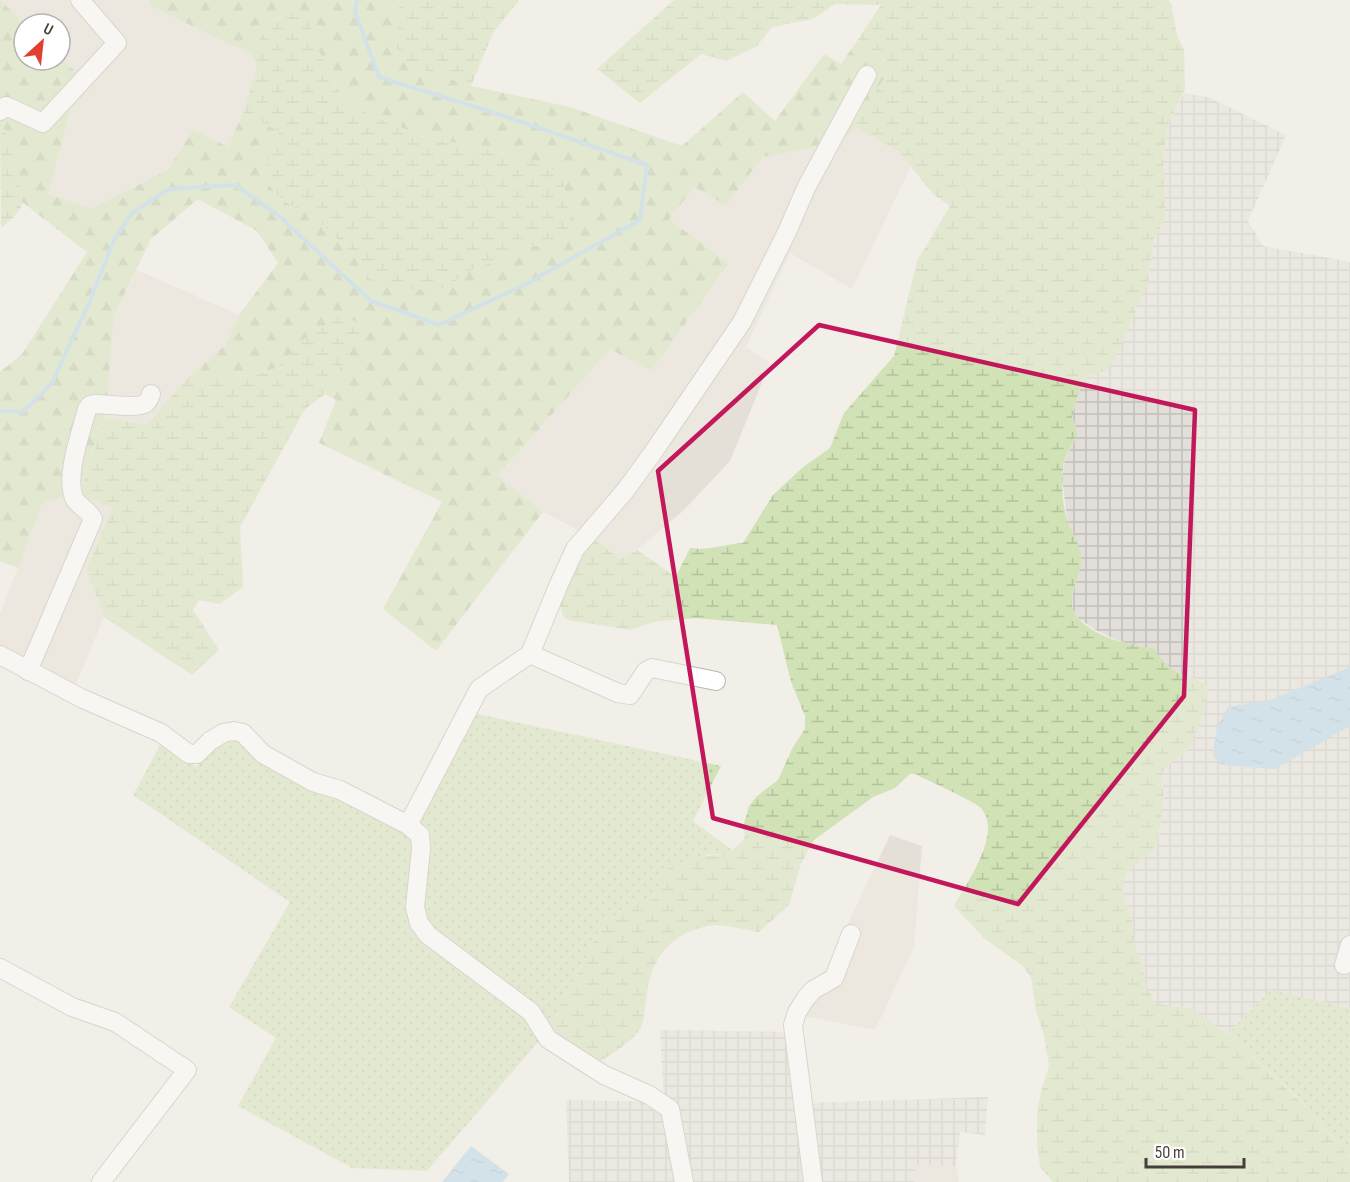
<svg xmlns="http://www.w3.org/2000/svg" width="1350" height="1182" font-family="'Sofia Sans Condensed',sans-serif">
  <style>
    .residential { fill: #e5e0d7 }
    .industrial { fill: url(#industrial-grid) }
    .grass { fill: url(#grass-dots) }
    .forest { fill: url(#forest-firs) }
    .wetland { fill: url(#wetland-marsh) }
    .water { fill: url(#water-ripples) }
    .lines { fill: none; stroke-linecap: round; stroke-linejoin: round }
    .stream { stroke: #acd3e8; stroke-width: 4 }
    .minor-casing { stroke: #bcb5ac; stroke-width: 20 }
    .minor { stroke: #fff; stroke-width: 18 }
    .marked { fill: none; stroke: #c2185b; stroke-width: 4.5; stroke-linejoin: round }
  </style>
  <defs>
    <pattern id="industrial-grid" width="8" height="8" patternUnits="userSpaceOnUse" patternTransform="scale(1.5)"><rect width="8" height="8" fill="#e2deda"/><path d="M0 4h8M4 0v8" fill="none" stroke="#c3c0bc"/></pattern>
    <pattern id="grass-dots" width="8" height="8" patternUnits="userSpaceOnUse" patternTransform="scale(1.5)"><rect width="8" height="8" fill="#d1e2b6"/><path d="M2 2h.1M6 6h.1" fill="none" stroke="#b5c39d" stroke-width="1.8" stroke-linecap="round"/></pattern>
    <pattern id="forest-firs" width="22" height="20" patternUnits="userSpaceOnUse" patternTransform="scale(1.5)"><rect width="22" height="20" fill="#d1e2b6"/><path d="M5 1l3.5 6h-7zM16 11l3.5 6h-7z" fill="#b5c39d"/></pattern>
    <pattern id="wetland-marsh" width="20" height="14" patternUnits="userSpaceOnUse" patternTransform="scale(1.5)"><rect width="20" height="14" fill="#d1e2b6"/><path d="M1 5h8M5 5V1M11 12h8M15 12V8" fill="none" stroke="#b5c39d"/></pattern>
    <pattern id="water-ripples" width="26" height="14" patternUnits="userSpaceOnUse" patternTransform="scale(1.5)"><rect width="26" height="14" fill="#acd3e8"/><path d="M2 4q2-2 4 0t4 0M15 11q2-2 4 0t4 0" fill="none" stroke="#95b6c8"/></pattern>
  </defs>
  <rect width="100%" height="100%" fill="#f2eee8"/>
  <g class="residential">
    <polygon points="0,0 149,0 148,5 250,54 257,65 243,113 228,147 193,129 168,170 91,210 48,192 80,76 60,57 60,24 25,24"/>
    <polygon points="856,127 899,152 911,166 852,289 790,253 746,347 770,363 730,461 684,510 637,550 620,559 592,537 543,512 498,477 610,349 651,371 729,265 669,219 694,186 726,204 763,157 840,143"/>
    <polygon points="137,270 239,315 225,345 187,379 147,424 105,419 114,316"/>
    <polygon points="79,492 112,509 86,570 104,617 69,701 0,663 0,614 43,502"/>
    <polygon points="890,835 922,846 914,947 875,1030 804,1016"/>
    <polygon points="917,1165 956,1166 959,1182 915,1182"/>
  </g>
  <g class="industrial">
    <polygon points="1184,93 1208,97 1286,135 1248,221 1263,246 1350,262 1350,1008 1271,990 1228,1034 1192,1009 1158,1004 1153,999 1145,983 1142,961 1134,947 1132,919 1123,896 1122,883 1128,872 1157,847 1164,799 1161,775 1167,766 1190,748 1203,681 1184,676 1167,666 1153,649 1131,645 1114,639 1094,629 1078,618 1073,610 1072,598 1081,556 1067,518 1062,479 1065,458 1078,434 1072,417 1079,391 1089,376 1107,370 1148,282 1154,239 1166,217 1163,159 1169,123"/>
    <polygon points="660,1030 798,1032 807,1103 988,1097 985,1135 960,1132 956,1166 917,1165 915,1182 569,1182 566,1100 664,1102"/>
  </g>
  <g class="grass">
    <polygon points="473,713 721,766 693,821 732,850 726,855 709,854 662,875 654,899 624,908 601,927 550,1028 427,1171 352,1168 238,1106 276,1038 229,1007 290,902 133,795 163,740 172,744 196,767 221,740 239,734 417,828"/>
    <polygon points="1271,990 1350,1008 1350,1157 1299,1099 1228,1034"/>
  </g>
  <polygon class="forest" points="0,0 25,24 24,60 60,60 60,57 80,76 48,193 91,209 168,170 193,129 228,147 243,113 279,131 262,175 281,200 312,215 352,253 368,278 449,286 466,272 503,258 523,245 558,247 571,215 565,197 564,179 510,154 421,136 360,110 344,100 312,38 310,22 284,14 268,26 250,54 148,5 149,0 399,0 396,56 406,64 471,86 570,107 682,146 743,92 775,121 824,54 841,64 857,41 893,65 861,115 856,127 840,143 763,157 726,205 694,187 669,219 729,264 651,371 610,349 498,476 543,512 436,651 383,609 442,502 319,443 336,400 325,394 363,327 304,339 277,368 250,375 187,379 225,345 239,315 278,263 257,231 198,199 151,239 114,316 105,419 79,492 43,502 18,568 0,561 0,372 22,354 87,252 22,202 21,187 0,121"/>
  <g class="wetland">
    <polygon points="399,0 519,0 493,33 471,86 406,64 396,57"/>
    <path d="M674,0H1168L1171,3L1177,35L1184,50L1185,89L1169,123L1163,158L1166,217L1154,239L1148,282L1115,359L1107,370L1089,376L1079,391L1072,417L1078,434C1074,442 1068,450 1065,458C1060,475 1062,506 1068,522C1072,532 1080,545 1081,556C1083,575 1062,600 1078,618C1096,638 1128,645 1153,648C1162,660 1169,668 1182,675C1192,679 1201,679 1208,687L1205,709L1190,748L1167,766L1161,775L1164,799L1157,847L1128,872L1122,883L1123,896L1132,919L1134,947L1142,961L1145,983L1153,999L1158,1004L1192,1009L1228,1034L1299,1100L1350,1157V1182H1053L1040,1167L1037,1144V1114L1041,1092L1049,1066L1044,1035L1036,1011L1031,977L1022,965L985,939L954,906C967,882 1003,833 981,808C974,801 927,780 915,774H910L895,788L873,797L814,840L801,864L789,905L759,932C745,930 721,923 708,926C667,934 650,961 646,1001C644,1010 645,1024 638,1032C630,1042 609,1057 598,1062L590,1060L550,1028L601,927L624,908L654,899C656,892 658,883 661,876C670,859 709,854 726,855L742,842L745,836L743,827L749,806L757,796L778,780L793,747L805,729V716L791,682L777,625L695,618L653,622L631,630L568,620L563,616L560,604L577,563L592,537L620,559L637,550L676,577L690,548C708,551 725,544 743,543L773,495L802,468L830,448L844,413L894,356L917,261L950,206L934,195L899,152L856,127L860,115L893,65L857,41L881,5L835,4L813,19L772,27L757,46L726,61L701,54L640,103L597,69Z"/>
    <polygon points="284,14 301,15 311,22 312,38 344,100 360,110 421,136 510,154 558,171 564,179 565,197 571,215 569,229 563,243 558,247 523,245 503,258 467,272 449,286 433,291 383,286 368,278 352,253 312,215 281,200 262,175 279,131 243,113 257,65 250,54 268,26"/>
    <path d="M0,121C9,134 24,187 22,203C20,214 10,220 1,228Z"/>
    <polygon points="343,314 364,327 325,394 305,409 240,527 243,587 220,604 199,600 193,610 219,650 192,675 104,617 86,570 112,509 79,493 105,419 147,424 187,379 250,375 277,368 304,339"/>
  </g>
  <g class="water">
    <polygon points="1350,667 1350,726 1275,769 1221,765 1213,755 1217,727 1228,707 1273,699"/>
    <polygon points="471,1146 509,1174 503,1182 442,1182"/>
  </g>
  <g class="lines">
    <polyline class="stream" points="0,411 23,412 52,383 89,303 114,240 132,213 169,189 235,185 278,215 371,301 439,325 526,284 640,220 647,165 501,115 379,77 355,12 357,0"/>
    <defs>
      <g id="minor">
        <polyline points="0,111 6,106 43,123 117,43 80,0"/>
        <polyline points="530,654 618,693 630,695 646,671 652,668 716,681"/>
        <polyline points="0,655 81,698 161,733 189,754 197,754 210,741 223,733 234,731 243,733 263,754 313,782 340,790 408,825 420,835 421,849 415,907 419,923 428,935 531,1012 548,1039 604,1075 649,1095 670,1109 684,1182"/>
        <path d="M28,671L93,519C89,510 78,506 74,498C65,474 81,433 87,409L90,405L95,404C106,404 138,409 146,403C149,400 150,397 151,394"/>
        <polyline points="408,825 479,689 530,654 559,584 575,549 625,491 654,451 742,322 787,232 806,188 867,75"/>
        <polyline points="1344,965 1350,945"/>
        <polyline points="0,968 72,1007 115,1022 187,1070 101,1182"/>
        <polyline points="813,1182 793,1025 797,1012 806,998 813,990 834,978 851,934"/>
      </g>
    </defs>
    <use href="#minor" class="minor-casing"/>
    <use href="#minor" class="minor"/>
  </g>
  <path d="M0 0H1350V1182H0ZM819,325L1195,410L1184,696L1018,904L713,818L658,471Z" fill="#f2eee8" fill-opacity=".55" fill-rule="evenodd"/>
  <path class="marked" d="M819,325L1195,410L1184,696L1018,904L713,818L658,471Z"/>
  <g transform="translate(42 42) rotate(27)"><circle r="28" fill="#ffffff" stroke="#b5b2af" stroke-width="1.5"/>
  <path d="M0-4.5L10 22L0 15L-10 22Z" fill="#e14031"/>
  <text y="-9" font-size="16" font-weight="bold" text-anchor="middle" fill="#453f38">U</text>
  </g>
  <path d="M1146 1158v9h98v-9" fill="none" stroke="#453f38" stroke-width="3"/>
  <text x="1155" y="1158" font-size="18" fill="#453f38" stroke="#ffffff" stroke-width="4.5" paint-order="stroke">50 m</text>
</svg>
